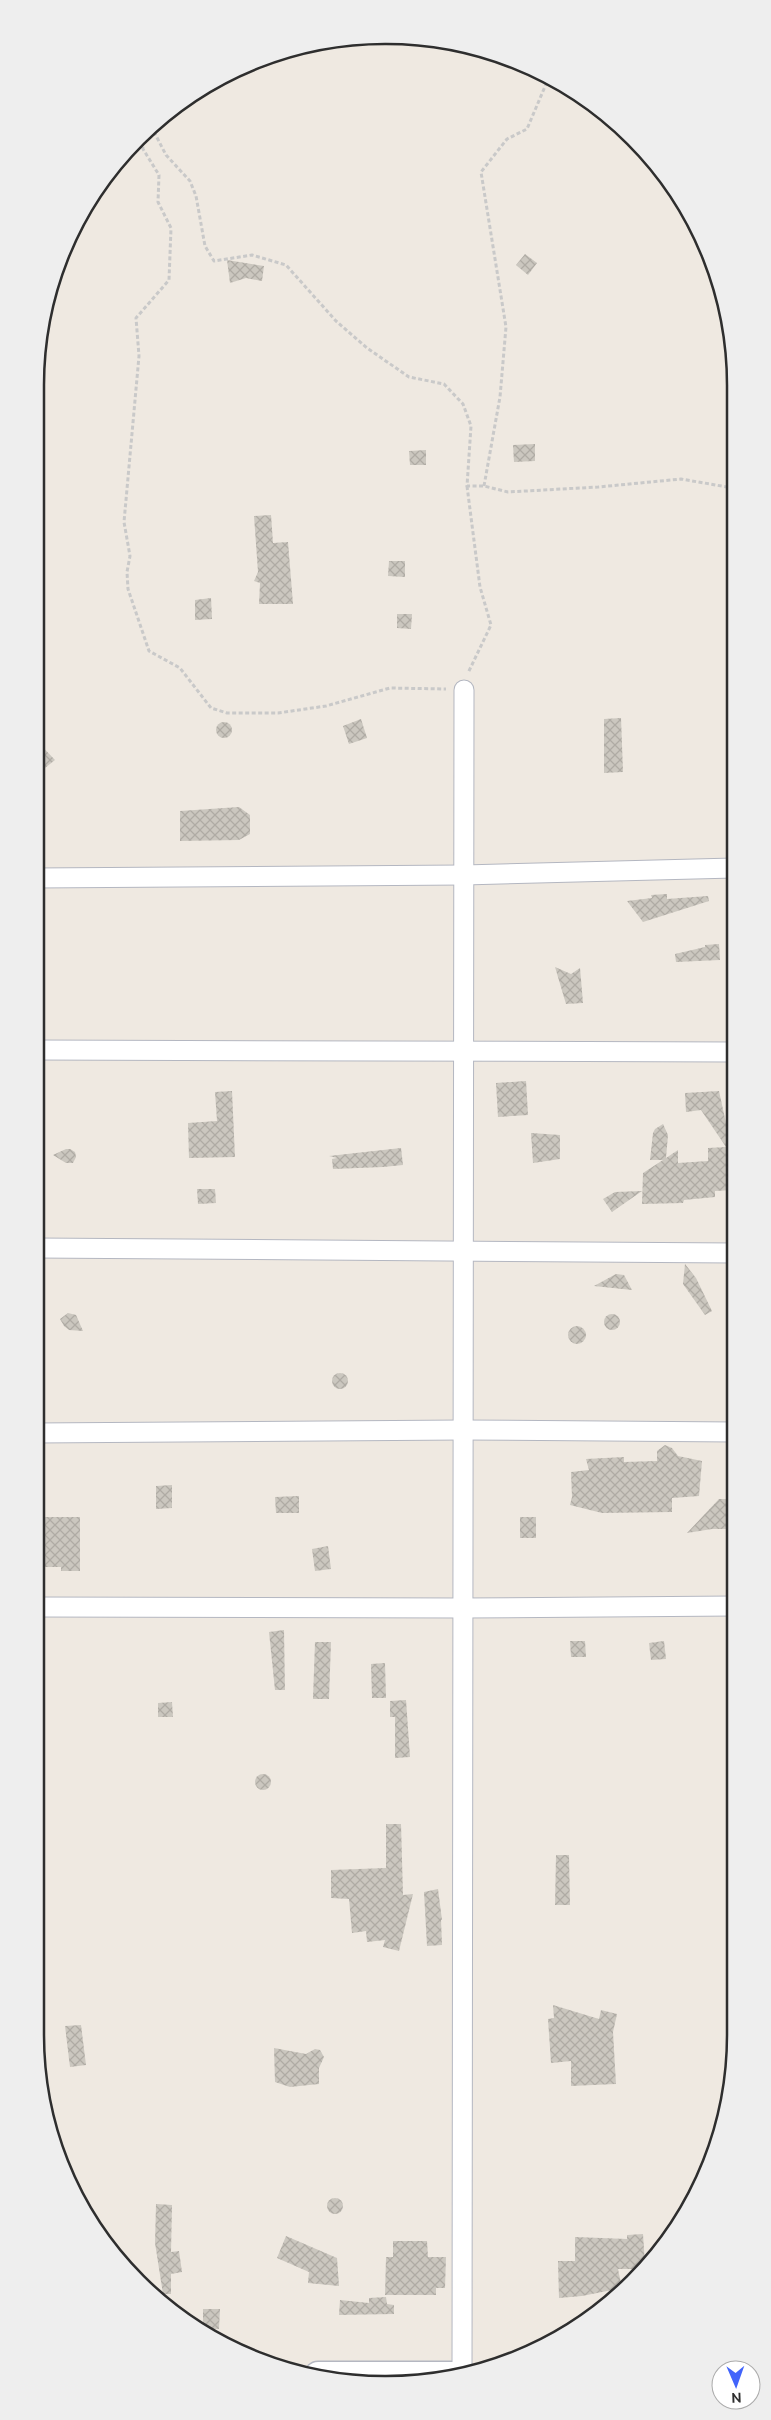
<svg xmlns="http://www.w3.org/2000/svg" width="771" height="2420" font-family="Ubuntu,sans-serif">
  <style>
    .building { fill: url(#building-cross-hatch) }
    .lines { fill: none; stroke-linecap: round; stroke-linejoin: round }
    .street-casing { stroke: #b4b7c1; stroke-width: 21 }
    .secondary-casing { stroke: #b4b7c1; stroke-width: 29 }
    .path { stroke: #c9c9c9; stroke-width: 3; stroke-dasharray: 4 2.5; stroke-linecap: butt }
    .street { stroke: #fff; stroke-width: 19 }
    .secondary { stroke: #fff; stroke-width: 26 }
    .rim { fill: none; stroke: #2e2e2e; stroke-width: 2.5 }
  </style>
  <defs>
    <pattern id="building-cross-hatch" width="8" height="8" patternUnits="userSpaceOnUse" patternTransform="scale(1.25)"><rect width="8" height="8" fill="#cbc7bf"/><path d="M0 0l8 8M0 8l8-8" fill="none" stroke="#afaba4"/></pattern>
  </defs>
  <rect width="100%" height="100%" fill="#efe9e1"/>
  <g class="building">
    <polygon points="525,254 537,263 528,275 516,265"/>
    <polygon points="227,260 264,266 262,281 246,278 230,283"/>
    <polygon points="535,444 535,461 514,462 513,445"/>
    <polygon points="426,450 426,465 410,465 409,451"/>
    <polygon points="271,515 273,543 288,542 293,604 259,604 260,583 254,581 258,572 254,516"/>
    <polygon points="389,561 405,561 405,577 388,576"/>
    <polygon points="211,598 212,619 195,620 195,600"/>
    <polygon points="397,614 412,614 411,629 397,628"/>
    <polygon points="621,718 623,772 604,773 604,719"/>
    <polygon points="361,719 367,738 349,744 343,726"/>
    <circle cx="224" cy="730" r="8"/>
    <polygon points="35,739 55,760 35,776"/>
    <polygon points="239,807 250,815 250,834 239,840 180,841 180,811"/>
    <polygon points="667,894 667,899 708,896 709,901 643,922 627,901 652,898 651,895"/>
    <polygon points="719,944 720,960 676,962 675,954 705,947 705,945"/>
    <polygon points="555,967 571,974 580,968 583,1003 566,1004"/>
    <polygon points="526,1081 528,1115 498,1117 496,1083"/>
    <polygon points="232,1091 235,1157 189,1158 188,1123 217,1121 215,1092"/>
    <polygon points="719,1091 731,1146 734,1146 734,1190 715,1191 715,1197 684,1200 683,1203 642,1204 643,1173 663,1160 650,1160 653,1133 655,1129 663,1124 668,1135 666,1158 678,1150 678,1163 708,1161 708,1148 726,1147 701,1110 686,1112 685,1093"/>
    <polygon points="531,1133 560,1135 560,1159 533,1163"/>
    <polygon points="401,1148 403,1165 383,1167 333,1169 332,1159 337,1158 329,1156"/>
    <polygon points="66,1149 70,1149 75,1152 76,1157 73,1163 66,1163 53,1155"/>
    <polygon points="197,1189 215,1189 216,1203 198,1204"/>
    <polygon points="642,1191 612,1212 603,1199 615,1192"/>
    <polygon points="685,1264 696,1278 712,1311 705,1315 683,1284"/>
    <polygon points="616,1274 624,1275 632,1290 594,1286"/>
    <polygon points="68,1313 76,1315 83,1331 69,1330 64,1326 60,1319"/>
    <circle cx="612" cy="1322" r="8"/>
    <circle cx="577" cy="1335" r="9"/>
    <circle cx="340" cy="1381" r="8"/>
    <polygon points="665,1445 672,1448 678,1456 702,1461 699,1496 672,1498 672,1512 602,1513 570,1505 572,1497 571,1472 589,1470 586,1459 624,1457 624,1462 657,1461 657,1451"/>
    <polygon points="172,1485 172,1508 156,1509 156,1486"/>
    <polygon points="299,1496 299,1513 276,1513 275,1497"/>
    <polygon points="719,1499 735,1499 735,1533 726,1529 712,1529 687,1533"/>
    <polygon points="38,1517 80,1517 80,1571 61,1571 61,1567 37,1567"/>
    <rect x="520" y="1517" width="16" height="21"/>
    <polygon points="328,1546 331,1569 315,1571 312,1549"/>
    <polygon points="284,1630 285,1690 275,1690 269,1632"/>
    <polygon points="570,1641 585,1641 586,1657 571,1657"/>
    <polygon points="664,1641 666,1659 651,1660 649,1643"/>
    <polygon points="315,1642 331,1642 329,1699 313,1699"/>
    <polygon points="385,1663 386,1698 372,1698 371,1664"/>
    <polygon points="406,1700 410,1757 395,1758 395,1717 390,1717 390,1701"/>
    <polygon points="172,1702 173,1717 158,1717 158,1703"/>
    <circle cx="263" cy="1782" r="8"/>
    <polygon points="386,1824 401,1824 403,1895 413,1894 399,1951 383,1947 385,1940 367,1942 366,1931 352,1933 349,1899 331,1898 331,1870 386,1868"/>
    <polygon points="556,1855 569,1855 570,1905 555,1905"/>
    <polygon points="438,1889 442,1920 441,1920 442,1945 427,1946 424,1892"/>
    <polygon points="553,2005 599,2019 601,2010 617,2014 613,2032 616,2084 571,2086 571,2061 551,2063 548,2019 554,2018"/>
    <polygon points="81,2025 86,2065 70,2067 65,2026"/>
    <polygon points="274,2048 306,2054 315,2049 320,2050 324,2057 319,2068 319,2084 290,2087 275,2082"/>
    <circle cx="335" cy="2206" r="8"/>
    <polygon points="156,2204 172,2205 171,2252 179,2251 182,2272 171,2274 171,2294 163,2294 155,2243"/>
    <polygon points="643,2234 645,2264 639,2269 618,2269 622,2288 582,2296 559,2298 558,2261 575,2261 575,2237 627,2239 627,2235"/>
    <polygon points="286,2236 337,2258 339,2286 308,2283 309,2272 277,2258"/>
    <polygon points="393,2241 427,2241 428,2257 446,2257 445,2288 436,2288 436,2295 385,2295 386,2257 393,2257"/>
    <polygon points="386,2297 387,2304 394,2305 394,2314 339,2315 340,2300 369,2303 369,2298"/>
    <polygon points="203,2309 220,2309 219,2329 203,2329"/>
  </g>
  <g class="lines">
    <defs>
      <g id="street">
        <polyline points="35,878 464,875 734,868"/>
        <polyline points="35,1050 734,1052"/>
        <polyline points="35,1248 735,1253"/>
        <polyline points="35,1433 463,1430 735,1432"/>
        <polyline points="35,1607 463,1608 735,1606"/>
        <polyline points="462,2375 464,690"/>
      </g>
      <polyline id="secondary" points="318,2375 463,2375"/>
    </defs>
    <use href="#street" class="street-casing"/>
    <use href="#secondary" class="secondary-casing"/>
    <g class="path">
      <polyline points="151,126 166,155 190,181 196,196 205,246 214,261 252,255 286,265 336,321 367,348 409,377 444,384 463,404 471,426 467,486 484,486 508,492 598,487 681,479 733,488"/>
      <polyline points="142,134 143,149 159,175 158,202 171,228 169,280 136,318 139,356 124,522 130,556 127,572 128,589 149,651 180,668 211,708 227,713 278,713 326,706 390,688 446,689"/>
      <polyline points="467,486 480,587 491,625 468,673"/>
      <polyline points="484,486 500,397 506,327 481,172 507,139 527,129 549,77"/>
    </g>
    <use href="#street" class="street"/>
    <use href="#secondary" class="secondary"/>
  </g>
  <path d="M0 0H771V2420H0ZM385 44H386A341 341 0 0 1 727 385V2035A341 341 0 0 1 386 2376H385A341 341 0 0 1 44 2035V385A341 341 0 0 1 385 44Z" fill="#eee" fill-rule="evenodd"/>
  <path class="rim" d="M385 44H386A341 341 0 0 1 727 385V2035A341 341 0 0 1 386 2376H385A341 341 0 0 1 44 2035V385A341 341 0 0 1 385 44Z"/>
  <g transform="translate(736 2385) rotate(178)"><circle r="24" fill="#ffffff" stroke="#ababab"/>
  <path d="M0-4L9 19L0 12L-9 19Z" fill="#4264fb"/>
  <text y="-8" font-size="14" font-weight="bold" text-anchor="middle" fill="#2e2e2e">N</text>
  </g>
</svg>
